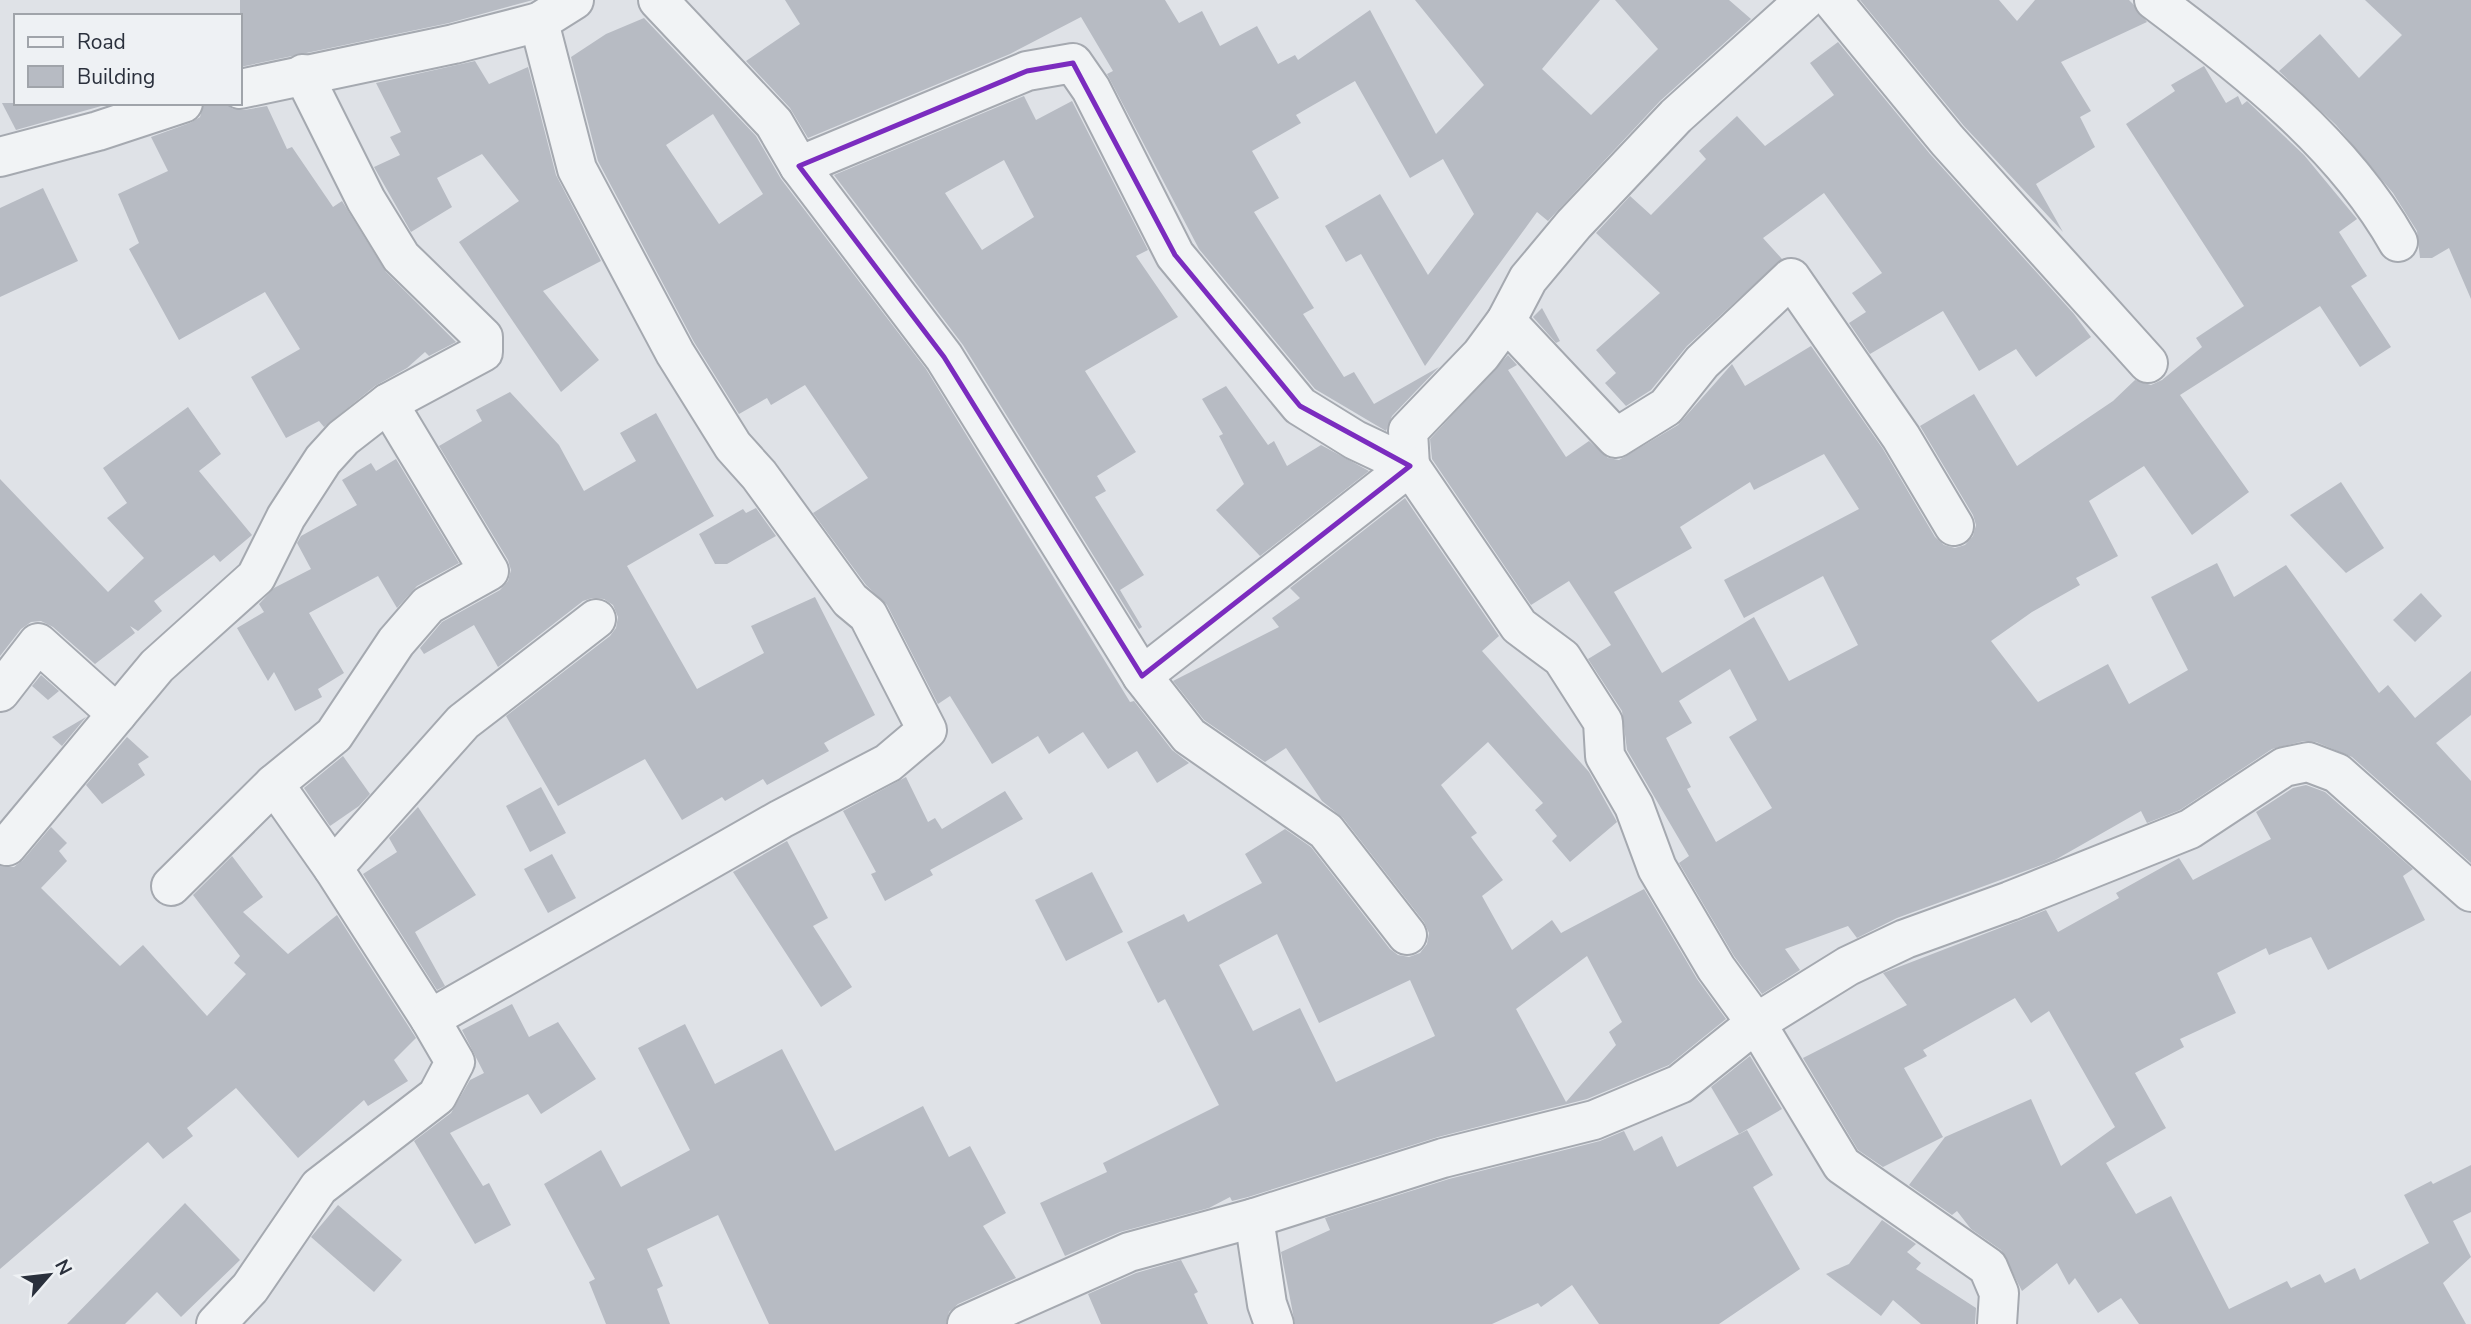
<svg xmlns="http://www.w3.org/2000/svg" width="2471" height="1324" font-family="'Nunito Sans',sans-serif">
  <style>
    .building { fill: #b7bbc3; fill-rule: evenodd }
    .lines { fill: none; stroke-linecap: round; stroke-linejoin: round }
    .minor-casing { stroke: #a5a9b0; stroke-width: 42 }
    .minor { stroke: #f1f3f5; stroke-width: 38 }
    .marked { fill: none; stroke: #7b2cbf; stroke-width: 5; stroke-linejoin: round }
  </style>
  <rect width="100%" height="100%" fill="#dfe2e7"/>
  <g class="building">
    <polygon points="240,0 533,0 449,23 240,67"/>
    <polygon points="785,0 1165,0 1179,23 1202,11 1220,46 1257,26 1278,64 1295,55 1298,60 1370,10 1436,134 1484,85 1415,0 1600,0 1542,69 1591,115 1658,49 1615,0 1729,0 1751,19 1660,101 1548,221 1537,212 1425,366 1361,254 1346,262 1325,226 1380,194 1428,275 1474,214 1443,159 1410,178 1355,81 1296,115 1301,123 1252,151 1279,198 1254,212 1314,308 1303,314 1344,377 1354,372 1374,404 1439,367 1392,416 1386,431 1315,389 1199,249 1107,74 1113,71 1081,17 1010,54 808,138 790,108 746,61 800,24"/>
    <polygon points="1860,0 1999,0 2017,21 2035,0 2129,0 2133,4 2147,22 2061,62 2091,111 2080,117 2095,147 2036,184 2063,232 1964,126"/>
    <polygon points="2365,0 2471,0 2471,299 2449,248 2432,258 2420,258 2417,231 2393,193 2336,125 2279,71 2320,34 2359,78 2402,35"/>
    <path d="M644,18L756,136L781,179L926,369L1130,702L1134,701L1172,750L1189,763L1157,783L1137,751L1108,769L1083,732L1049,754L1038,736L992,764L950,696L938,704L887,605L866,585L813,513L868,478L805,385L771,405L767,398L739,414L694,342L598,161L571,57L606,34ZM713,114L763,194L719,224L666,145Z"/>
    <polygon points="1838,42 1930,154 2074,314 2091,337 2036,377 2016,349 1979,371 1943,311 1870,354 1849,323 1866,312 1852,293 1882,273 1824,193 1763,238 1782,259 1687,346 1651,390 1626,406 1605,383 1616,373 1596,350 1660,293 1596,233 1630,196 1651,215 1706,159 1699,151 1737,116 1765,146 1834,95 1810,63"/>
    <polygon points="475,61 489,84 528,67 556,175 601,261 543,291 599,360 561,392 459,242 519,201 482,154 437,178 452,207 411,232 374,167 400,155 390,137 401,132 376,83"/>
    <path d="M2204,66L2226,103L2238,96L2242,105L2247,101L2304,155L2357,219L2339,232L2367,276L2351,286L2391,347L2360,367L2320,306L2180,395L2249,492L2192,535L2144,466L2089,501L2118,556L2076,578L2080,585L2032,612L1991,641L2038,702L2108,664L2129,704L2188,670L2151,597L2217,563L2234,597L2286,565L2379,693L2388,685L2415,718L2471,671V715L2436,743L2471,781V863L2352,757L2316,742L2304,741L2272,749L2180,810L2147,823L2141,811L2055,860L1897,918L1857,938L1848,926L1785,949L1800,970L1762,994L1734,956L1679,863L1689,856L1627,750L1622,711L1588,659L1611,645L1569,581L1531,605L1432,459L1430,439L1508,355L1517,365L1508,370L1566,457L1589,441L1608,458L1619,460L1678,425L1732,364L1745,386L1811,346L1883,449L1935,537L1944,545L1955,548L1965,545L1973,536L1976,525L1973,515L1920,426L1974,394L2017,466L2113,401L2135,380L2151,385L2162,380L2202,347L2196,338L2244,306L2126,124L2175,91L2171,85ZM1824,454L1859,509L1724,580L1744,618L1823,576L1858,645L1789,681L1754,617L1662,673L1614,592L1692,548L1680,527L1750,482L1754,490ZM1730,669L1757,720L1729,737L1772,808L1716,842L1687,789L1691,787L1666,738L1692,723L1679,701Z"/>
    <path d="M1024,96L1036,120L1072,101L1148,250L1136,256L1178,317L1085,371L1136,452L1097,476L1106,491L1095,497L1144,575L1120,590L1142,627L1139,629L963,345L834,175ZM1004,160L1034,217L982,250L945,193Z"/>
    <polygon points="2,103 112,103 16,130"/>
    <polygon points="204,103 224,103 233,109 244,110 267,106 287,149 292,147 333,207 342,201 386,272 456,342 429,356 425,352 407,368 375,386 324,427 319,421 286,438 251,377 300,349 265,292 179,340 129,249 139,243 118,194 168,171 151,137 190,123 200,117"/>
    <polygon points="43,188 78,261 0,297 0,208"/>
    <polygon points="1542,308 1560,341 1556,343 1533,317"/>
    <polygon points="1226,386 1268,445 1274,441 1287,466 1321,445 1369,471 1260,556 1216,510 1244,484 1219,436 1223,434 1202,399"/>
    <polygon points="510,392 559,445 584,491 636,461 620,433 656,413 714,516 627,566 697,689 764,653 751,626 815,597 875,715 824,743 829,751 767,785 763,779 725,801 722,797 682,820 645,759 558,806 506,716 610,636 616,628 618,617 613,605 604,599 592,598 583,601 498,667 474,625 424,654 420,648 442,622 500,590 508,581 511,570 508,560 439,446 482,421 476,410"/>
    <polygon points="188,407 221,454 199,471 252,535 220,562 214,555 154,601 162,611 138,631 130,626 135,633 95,664 53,627 41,621 31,622 21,629 0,656 0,479 108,592 144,558 107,518 127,503 103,468"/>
    <polygon points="396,459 459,563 417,586 397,608 378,576 309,613 344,673 318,689 322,697 295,711 274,672 268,681 237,628 264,612 259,604 274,588 311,569 297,543 301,536 357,505 342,480 371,463 376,471"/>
    <polygon points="2341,482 2384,548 2346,573 2290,515"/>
    <path d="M1405,498L1499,636L1482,651L1589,772L1617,822L1570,862L1552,841L1557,836L1535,810L1543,803L1488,742L1441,785L1477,833L1471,837L1503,880L1482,896L1512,950L1552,920L1561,933L1644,889L1697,979L1726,1019L1669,1065L1587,1099L1438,1137L1248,1197L1232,1201L1230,1197L1209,1208L1120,1232L1065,1256L1040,1203L1107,1172L1103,1163L1219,1105L1165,999L1158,1003L1127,942L1184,914L1188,922L1262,883L1245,854L1285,829L1311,847L1390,949L1398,955L1409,957L1420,953L1427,944L1429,933L1424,922L1343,818L1322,801L1286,748L1265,762L1204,720L1173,681L1279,627L1272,618L1300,598L1290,588ZM1277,934L1319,1023L1410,980L1435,1036L1336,1082L1300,1008L1253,1031L1219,965ZM1587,956L1622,1022L1609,1032L1616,1045L1566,1102L1516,1009Z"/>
    <polygon points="756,508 776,536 727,564 715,564 699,534 743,509 746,513"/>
    <polygon points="2421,593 2442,616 2415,642 2393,620"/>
    <polygon points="41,675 59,691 48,700 32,686"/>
    <polygon points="86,717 62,746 52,737"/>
    <polygon points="127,737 149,757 138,764 145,775 102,804 86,785"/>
    <polygon points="343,756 370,794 359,806 330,826 304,788"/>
    <polygon points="906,777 928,822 935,818 942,829 1005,791 1023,819 930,870 933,875 885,901 871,874 876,872 843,811"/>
    <polygon points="2306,785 2325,792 2413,869 2403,876 2425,920 2328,970 2311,937 2269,955 2266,948 2217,973 2236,1013 2180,1039 2184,1047 2135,1073 2166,1128 2106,1163 2136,1214 2171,1196 2229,1309 2287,1281 2291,1288 2320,1274 2325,1283 2355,1268 2360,1280 2429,1243 2404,1195 2431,1181 2433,1184 2471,1165 2471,1212 2453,1221 2471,1257 2443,1283 2466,1324 2139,1324 2121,1298 2098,1313 2075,1278 2069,1285 2057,1263 2022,1291 2001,1250 1971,1229 1957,1211 1952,1215 1909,1185 1945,1137 2031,1099 2061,1166 2115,1127 2049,1011 2031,1023 2015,998 1923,1050 1927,1056 1904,1068 1943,1137 1883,1167 1858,1150 1803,1058 1907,1005 1883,973 2046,910 2058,932 2119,898 2116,893 2179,858 2193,880 2271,839 2256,812 2293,788"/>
    <polygon points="541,787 566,833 530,852 506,806"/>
    <polygon points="418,807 476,895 415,932 445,986 437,990 363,874 397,852 389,838"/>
    <polygon points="51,827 67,843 59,851 67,861 41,888 120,966 143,945 207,1016 246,974 234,963 240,956 193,895 232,856 263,897 243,912 288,954 337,915 416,1038 394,1060 408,1081 368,1106 364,1100 298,1158 236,1088 187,1128 193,1136 163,1159 148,1142 0,1269 0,866 14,867 23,860"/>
    <polygon points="787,841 828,918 813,926 852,987 821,1007 733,872"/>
    <polygon points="552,854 576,898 548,913 524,869"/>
    <polygon points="1092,872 1123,932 1066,961 1035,900"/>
    <polygon points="512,1004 529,1037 558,1022 596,1079 541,1114 528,1094 450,1133 483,1186 489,1183 511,1225 475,1244 414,1141 451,1113 470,1080 484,1073 462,1030"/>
    <polygon points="685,1024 715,1084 782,1049 835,1151 923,1106 949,1157 970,1146 1006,1213 983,1226 1016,1278 958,1304 949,1312 946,1324 769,1324 718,1215 647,1249 663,1286 657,1289 670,1324 606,1324 589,1282 595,1279 544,1184 601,1150 621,1187 690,1150 638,1048"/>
    <polygon points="1750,1056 1782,1109 1739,1134 1711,1087"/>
    <polygon points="1747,1130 1773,1175 1753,1187 1800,1269 1719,1324 1599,1324 1572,1285 1541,1307 1538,1303 1492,1324 1295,1324 1281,1252 1330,1230 1325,1218 1449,1179 1600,1141 1624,1131 1634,1151 1662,1136 1677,1167"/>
    <polygon points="185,1203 240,1260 181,1317 157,1292 125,1324 67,1324"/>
    <polygon points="338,1205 402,1260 374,1292 311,1237"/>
    <polygon points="1882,1220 1916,1244 1907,1252 1921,1263 1916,1269 1976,1308 1975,1324 1921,1324 1893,1300 1881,1316 1826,1274 1849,1264"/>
    <polygon points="1181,1260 1198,1292 1194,1294 1208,1324 1101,1324 1088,1294 1136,1273"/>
  </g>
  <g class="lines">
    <defs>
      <g id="minor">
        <polyline points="658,0 774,123 799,166 944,357 1142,676 1189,736 1326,831 1407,935"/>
        <polyline points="1832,0 1947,140 2148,363"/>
        <path d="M2154,0C2245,68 2342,143 2398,242"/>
        <polyline points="240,89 454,44 539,22 574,0"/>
        <polyline points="0,157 98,131 183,103"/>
        <polyline points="799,166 1027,71 1073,63 1091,89 1175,255 1300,406 1355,440 1410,466 1408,431 1481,355 1506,321 1528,279 1574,224 1676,116 1805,0"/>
        <polyline points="1506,321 1616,438 1666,407 1702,362 1791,278 1901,437 1954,526"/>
        <polyline points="1142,676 1410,466 1519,626 1562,658 1603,722 1605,756 1634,806 1657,868 1716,968 1756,1023 1842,1165 1988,1267 1999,1293 1997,1324"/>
        <polyline points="0,692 38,643 117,714"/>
        <polyline points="7,846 157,666 256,577 286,517 323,460 343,438 388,403 483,352 483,337 401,257 366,200 303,74"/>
        <polyline points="333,868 274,784 334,735 396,642 428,605 489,571 388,403"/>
        <polyline points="171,886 274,784"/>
        <polyline points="430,1019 333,868 463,722 596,619"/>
        <polyline points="1254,1218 1267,1304 1274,1324"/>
        <polyline points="216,1324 250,1288 319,1187 437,1096 455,1062 430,1019 781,819 888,763 927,730 868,615 850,600 759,475 733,446 675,353 577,169 539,22"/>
        <polyline points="967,1324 1129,1252 1254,1218 1443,1158 1594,1120 1680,1084 1756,1023 1848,966 1905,939 2010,901 2190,829 2284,767 2308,762 2337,773 2471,892"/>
      </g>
    </defs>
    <use href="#minor" class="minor-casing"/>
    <use href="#minor" class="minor"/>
  </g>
  <path class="marked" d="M1073,63L1175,255L1300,406L1410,466L1142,676L944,357L799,166L1027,71Z"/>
  <rect x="14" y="14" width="228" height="91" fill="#eef1f4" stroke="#a0a4aa" stroke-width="2"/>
  <rect x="28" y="37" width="35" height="10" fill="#f1f3f5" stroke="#a0a4aa" stroke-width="2"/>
  <text x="77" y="49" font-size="21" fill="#2a303c">Road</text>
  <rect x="28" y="66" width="35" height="21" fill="#b7bbc3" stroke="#a0a4aa" stroke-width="2"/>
  <text x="77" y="84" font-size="21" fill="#2a303c">Building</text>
  <g transform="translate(49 1275) rotate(62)" stroke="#eef1f4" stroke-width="5" paint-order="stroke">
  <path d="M0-5L12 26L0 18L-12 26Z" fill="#2a303c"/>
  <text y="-10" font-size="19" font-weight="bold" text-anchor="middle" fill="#2a303c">N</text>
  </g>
</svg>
